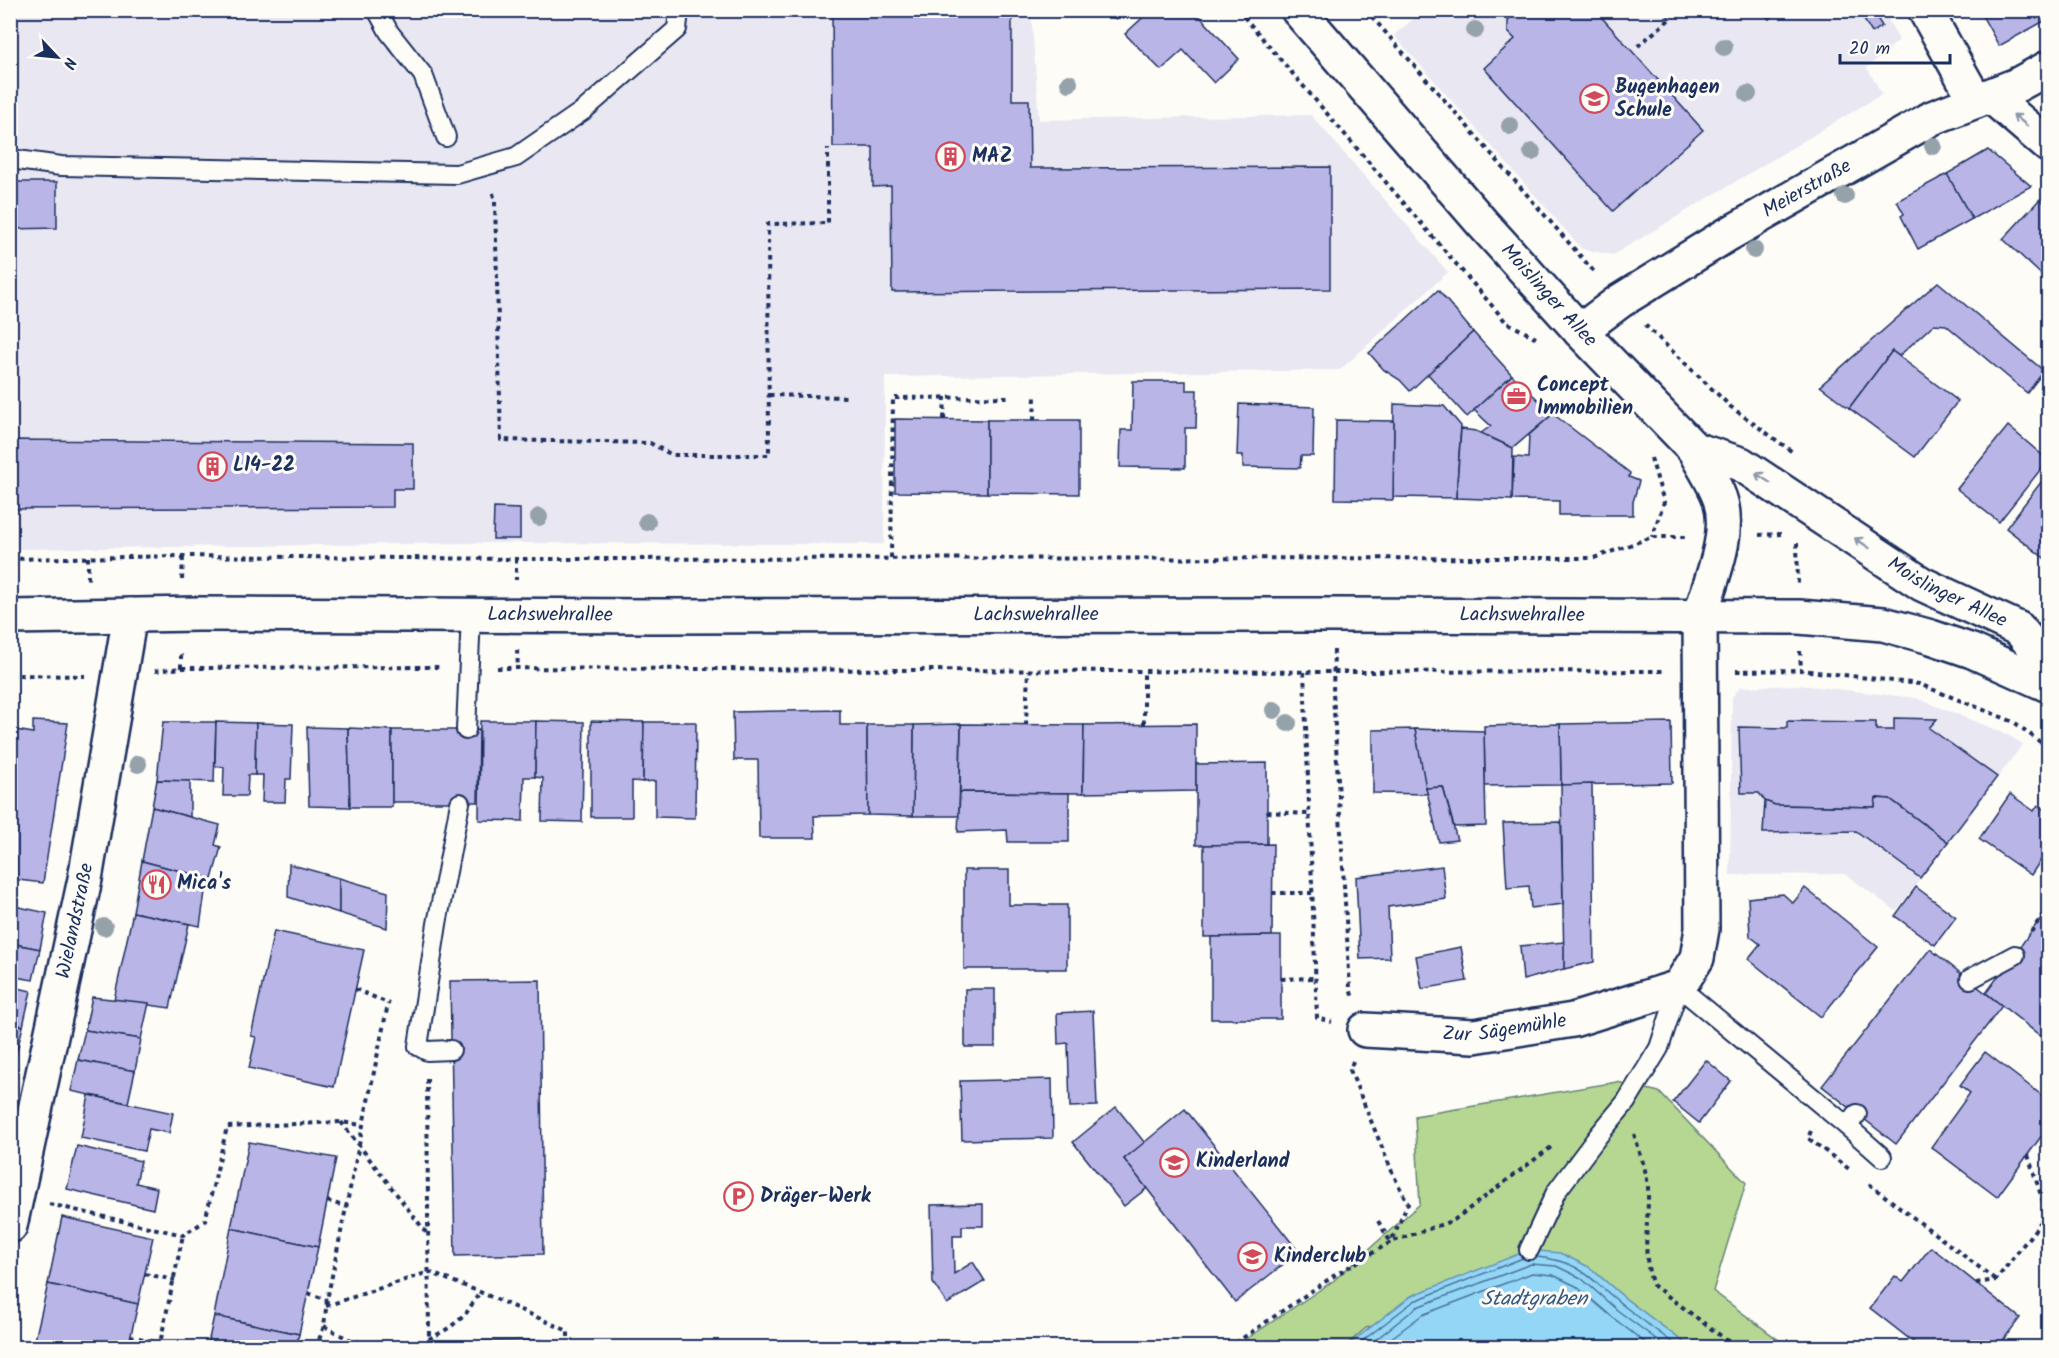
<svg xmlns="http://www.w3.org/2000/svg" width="2059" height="1358" font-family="Kalam,sans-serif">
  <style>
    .built { fill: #e9e7f2 }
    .green { fill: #b5d792; stroke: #688378; stroke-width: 1.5 }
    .water { fill: #94d6f6; stroke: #6493b9; stroke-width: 1.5 }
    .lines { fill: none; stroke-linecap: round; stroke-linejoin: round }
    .shore { stroke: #4b729b; stroke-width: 1.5 }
    .building { fill: #bab5e7; stroke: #1b2f5e; stroke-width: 1.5 }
    .lane-casing { stroke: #1b2f5e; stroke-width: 22 }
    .street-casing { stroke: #1b2f5e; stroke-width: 38 }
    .primary-casing { stroke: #1b2f5e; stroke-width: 38 }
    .path { stroke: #1b2f5e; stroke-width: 4; stroke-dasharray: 4.5 4.5; stroke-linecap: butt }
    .lane { stroke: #fdfcf7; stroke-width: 18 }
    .street { stroke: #fdfcf7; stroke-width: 33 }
    .primary { stroke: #fdfcf7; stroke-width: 33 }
    .tree { fill: #96a2aa }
    .oneway { stroke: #8c96aa }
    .labels { text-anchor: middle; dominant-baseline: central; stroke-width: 6; stroke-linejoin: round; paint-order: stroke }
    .poi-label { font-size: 20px; font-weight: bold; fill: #1b2f5e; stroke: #fdfcf7; text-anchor: start }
    .street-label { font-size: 20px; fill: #1b2f5e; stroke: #fdfcf7 }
    .water-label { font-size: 21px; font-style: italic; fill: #395984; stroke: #fdfcf7 }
  </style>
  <rect width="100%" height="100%" fill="#fdfcf7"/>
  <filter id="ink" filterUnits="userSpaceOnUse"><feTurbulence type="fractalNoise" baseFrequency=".0167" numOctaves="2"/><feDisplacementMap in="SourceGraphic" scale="12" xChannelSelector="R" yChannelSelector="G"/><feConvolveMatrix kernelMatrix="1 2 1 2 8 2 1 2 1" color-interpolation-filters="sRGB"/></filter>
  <g filter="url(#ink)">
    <g class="built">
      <polygon points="1883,10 1899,40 1867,68 1882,94 1613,255 1582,249 1394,35 1423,11"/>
      <polygon points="10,11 1031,11 1039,120 1311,115 1448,272 1340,370 885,377 884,544 471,543 11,549"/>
      <polygon points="1799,685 1916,698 2004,733 2023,744 1896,911 1845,874 1730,875 1732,697 1740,687"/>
    </g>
    <polygon class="green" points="1617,1082 1659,1092 1746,1183 1713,1291 1788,1347 1690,1347 1626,1299 1589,1267 1366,1328 1344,1347 1233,1348 1333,1281 1420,1204 1415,1116"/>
    <polygon class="water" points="1529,1250 1560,1253 1589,1267 1626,1299 1690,1347 1344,1348 1411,1296"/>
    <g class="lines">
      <g class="shore">
        <path d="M1537,1257C1582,1261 1591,1280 1624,1306C1642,1320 1661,1334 1680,1348"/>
        <polyline points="1353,1348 1414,1301 1523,1258"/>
        <polyline points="1365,1348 1417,1307 1531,1264 1556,1266 1581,1278 1617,1310 1668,1348"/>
        <polyline points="1378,1348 1422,1315 1532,1273 1553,1275 1576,1286 1612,1317 1652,1348"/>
      </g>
    </g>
    <g class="building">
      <polygon points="832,10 1012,10 1012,100 1029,100 1030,168 1330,167 1330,289 892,292 891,186 873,187 873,147 833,147"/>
      <polygon points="1108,10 1124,10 1116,19"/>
      <polygon points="1151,10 1194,10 1239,59 1214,83 1183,50 1161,70 1125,34"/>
      <polygon points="1519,10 1595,10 1703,130 1613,211 1484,68 1515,39 1508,32 1508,20"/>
      <polygon points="1762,10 1778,10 1769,19"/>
      <polygon points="1858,10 1872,10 1882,26 1872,33"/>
      <polygon points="1979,10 2048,10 2048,19 1999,46"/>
      <polygon points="1988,150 2031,186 1972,219 1947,174"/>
      <polygon points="1947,174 1972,219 1918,249 1901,216 1904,214 1897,201"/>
      <polygon points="10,182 57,182 57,228 10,229"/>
      <polygon points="2040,199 2048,206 2048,281 2003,239"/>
      <polygon points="1938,282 2044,371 2027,393 1946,325 1934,324 1899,356 1892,351 1849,408 1820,386"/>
      <polygon points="1438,290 1473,332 1410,391 1400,380 1384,370 1369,353"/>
      <polygon points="1473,332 1512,375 1467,417 1428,374"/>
      <polygon points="1892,351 1958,401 1915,457 1849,408"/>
      <polygon points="1512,375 1553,414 1513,448 1481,433 1491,426 1474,410"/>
      <polygon points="1133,381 1186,381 1186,390 1197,390 1196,428 1185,428 1185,468 1120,467 1121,430 1132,430"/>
      <polygon points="1239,404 1314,407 1313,456 1301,456 1300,468 1243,467 1243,455 1237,455"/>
      <polygon points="1394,404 1444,406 1461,426 1456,498 1393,497"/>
      <polygon points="1553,414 1630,473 1629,477 1639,481 1633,502 1633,515 1559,515 1559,501 1512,500 1514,457 1528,458 1529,435"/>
      <polygon points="895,419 987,420 987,493 895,492"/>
      <polygon points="987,420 1079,420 1079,494 987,493"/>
      <polygon points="1336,420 1394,421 1393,500 1335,499"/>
      <polygon points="2008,426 2048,460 1999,522 1957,489"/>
      <polygon points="1461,429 1476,431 1513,448 1512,500 1456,498"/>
      <polygon points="10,440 413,443 413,489 393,489 393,507 10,509"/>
      <polygon points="2048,473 2048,561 2006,528"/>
      <polygon points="494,508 520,509 520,539 493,539"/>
      <polygon points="840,710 840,725 867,725 868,815 814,816 815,838 759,838 758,760 734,760 733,712"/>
      <polygon points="1894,718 1937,719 1929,728 1997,777 1948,842 1890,799 1876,798 1875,807 1775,805 1765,801 1759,793 1741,793 1739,727 1787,728 1787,721 1876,722 1876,730 1894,730"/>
      <polygon points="33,721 68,723 43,883 10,879 10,729 33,733"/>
      <polygon points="480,721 536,721 535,777 524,777 523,821 479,820"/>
      <polygon points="536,721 584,722 582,822 542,821 543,778 535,777"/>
      <polygon points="591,721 644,722 643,782 632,781 632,817 591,817"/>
      <polygon points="163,722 216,722 214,782 157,780"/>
      <polygon points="216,722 256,723 255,775 248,775 247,796 223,796 224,767 215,766"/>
      <polygon points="644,722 696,722 695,818 655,817 655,781 643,782"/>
      <polygon points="1671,722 1672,783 1561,785 1560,724"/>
      <polygon points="256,723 293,724 291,779 286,779 285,802 262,802 263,775 255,775"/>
      <polygon points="961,724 1084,725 1083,793 960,792"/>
      <polygon points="961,724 959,816 913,816 914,725"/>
      <polygon points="1196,724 1196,791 1083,793 1084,725"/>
      <polygon points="1560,724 1561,785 1485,786 1484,726"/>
      <polygon points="867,725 914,725 913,816 868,815"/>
      <polygon points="307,727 348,728 350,807 309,806"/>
      <polygon points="348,728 392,730 392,807 350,807"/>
      <polygon points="1415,729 1428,794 1373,793 1373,730"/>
      <polygon points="1415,729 1484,731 1486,826 1454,827 1443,787 1426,788"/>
      <polygon points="392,730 479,730 478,802 392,802"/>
      <polygon points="1267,763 1267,844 1196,845 1196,764"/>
      <polygon points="157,780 190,781 190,817 152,807"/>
      <polygon points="1592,784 1594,962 1564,969 1561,785"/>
      <polygon points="1443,787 1457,840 1439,842 1426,788"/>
      <polygon points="960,792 1069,793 1069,842 1008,842 1007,830 958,832"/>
      <polygon points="2010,794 2034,811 2038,805 2048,813 2048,849 2031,875 1979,839"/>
      <polygon points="1876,798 1890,799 1948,842 1920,878 1856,831 1763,833 1765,801 1775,805 1875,807"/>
      <polygon points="152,807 220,825 215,845 221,847 212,879 142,861"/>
      <polygon points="1561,822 1563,904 1531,908 1529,886 1507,888 1503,823"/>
      <polygon points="1273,844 1272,936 1204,937 1204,845"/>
      <polygon points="142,861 207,878 200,926 133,912"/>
      <polygon points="289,864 339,878 339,913 288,897"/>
      <polygon points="1442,866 1446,899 1388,907 1390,958 1360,959 1356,877"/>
      <polygon points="964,870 1009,870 1009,905 1067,905 1067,969 964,969"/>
      <polygon points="339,878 388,892 387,928 339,913"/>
      <polygon points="1916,887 1956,917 1935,945 1895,916"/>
      <polygon points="1805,888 1878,947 1821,1017 1748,959 1760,944 1750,936 1748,898 1783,894 1793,903"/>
      <polygon points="10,905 47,913 40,949 10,943"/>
      <polygon points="133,912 189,924 170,1008 114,1000"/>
      <polygon points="2044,914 2048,918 2048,1042 1986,993"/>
      <polygon points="274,931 364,950 334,1087 249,1068 256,1037 251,1036"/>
      <polygon points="1272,936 1281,936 1281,1019 1211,1019 1211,937"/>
      <polygon points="1564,942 1564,969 1523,980 1520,946"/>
      <polygon points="10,943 40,949 33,980 10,976"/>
      <polygon points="1461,947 1467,981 1422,989 1416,956"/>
      <polygon points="1930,949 2002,1006 1896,1144 1822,1086"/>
      <polygon points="540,980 543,1254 455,1256 450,981"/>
      <polygon points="10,986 31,991 23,1026 10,1023"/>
      <rect x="965" y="989" width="30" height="58"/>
      <polygon points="92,997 149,1003 141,1039 85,1030"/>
      <polygon points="1093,1011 1097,1106 1070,1107 1068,1043 1058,1044 1057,1013"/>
      <polygon points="10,1023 23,1026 15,1059 10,1058"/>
      <polygon points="85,1030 141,1039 135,1071 78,1060"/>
      <polygon points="1985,1052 2048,1100 2048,1127 1997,1197 1931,1147 1970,1093 1960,1085"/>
      <polygon points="78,1060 135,1071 128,1103 71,1091"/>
      <polygon points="1706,1060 1731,1081 1699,1123 1673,1102"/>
      <polygon points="10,1066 17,1068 10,1099"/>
      <polygon points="1052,1079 1053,1138 962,1140 960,1081"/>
      <polygon points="89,1095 173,1113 169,1133 149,1129 144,1151 81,1138"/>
      <polygon points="1116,1107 1145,1143 1124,1159 1147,1188 1124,1206 1073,1142"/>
      <polygon points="1185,1109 1299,1252 1235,1302 1124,1159"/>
      <polygon points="249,1142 336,1158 318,1247 231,1228"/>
      <polygon points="77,1146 141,1161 136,1183 157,1188 153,1209 67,1189"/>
      <polygon points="983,1204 983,1226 962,1226 962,1236 953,1236 954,1274 973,1262 985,1281 947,1304 933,1283 931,1205"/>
      <polygon points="62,1217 153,1237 138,1304 48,1284"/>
      <polygon points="231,1228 318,1247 299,1334 214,1316"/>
      <polygon points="1931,1247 2020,1318 1997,1348 1921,1348 1870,1308 1895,1276 1903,1282"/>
      <polygon points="48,1284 138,1304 128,1348 51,1348 34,1344"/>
      <polygon points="214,1316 299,1334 296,1348 207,1348"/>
      <polygon points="543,1340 543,1348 448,1348 448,1342"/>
    </g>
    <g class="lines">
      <defs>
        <g id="lane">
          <polyline points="377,10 389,32 423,75 446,137"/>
          <polyline points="10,159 61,166 457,174 516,157 584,110 677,29 679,10"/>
          <polyline points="466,730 471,615"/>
          <polyline points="1970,979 2015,955"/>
          <polyline points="451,1050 427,1051 418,1046 437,924 460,803"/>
          <polyline points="1847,1126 1882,1157"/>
          <polyline points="1529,1250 1556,1192 1598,1136 1626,1102 1659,1048 1679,987 1847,1126 1857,1114"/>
        </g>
        <g id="street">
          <polyline points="1925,10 1976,101"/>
          <polyline points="1991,96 2048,145"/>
          <path id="s1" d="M1580,331L1620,301L1725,236L1932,118L2017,85L2048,68"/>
          <path id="s2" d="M1365,1030L1474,1036L1573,1020L1679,987L1697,958L1702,929L1700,617"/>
          <path id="s3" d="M10,1226L85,879L130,615"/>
        </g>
        <g id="primary">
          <path id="s4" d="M1298,10L1483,224L1580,331L1694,449L1741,464L1922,584L2019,629L2048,665"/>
          <path d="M1694,449C1702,465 1714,482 1720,499C1732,535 1710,581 1700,617"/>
          <path id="s5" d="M10,617L199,614L655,616L1334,615L1799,617L1883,624L1931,637L1972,651L2048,685"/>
        </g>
      </defs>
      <use href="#lane" class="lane-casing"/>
      <use href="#street" class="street-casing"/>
      <use href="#primary" class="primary-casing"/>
      <g class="path">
        <polyline points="1238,10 1506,322 1536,338"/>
        <polyline points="1366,10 1596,274"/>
        <polyline points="1638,46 1671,18 1665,10"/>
        <polyline points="493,193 495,202 501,440 650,443 672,455 769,455 768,224 828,223 828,148"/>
        <polyline points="1645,325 1731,407 1794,453"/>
        <polyline points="769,395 846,397"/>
        <polyline points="944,419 945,397"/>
        <polyline points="1034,420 1035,397"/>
        <polyline points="1651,458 1664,502 1652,537"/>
        <polyline points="1759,535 1781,534"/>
        <polyline points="1797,543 1798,584"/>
        <polyline points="88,557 88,581"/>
        <polyline points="891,558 893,398 1010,397"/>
        <polyline points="10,559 183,556 516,559 1594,558 1652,537 1688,537"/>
        <polyline points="516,559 516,580"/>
        <polyline points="182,580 183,556"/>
        <polyline points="517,650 518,668"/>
        <polyline points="1334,650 1333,693 1350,989 1353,998"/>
        <polyline points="1800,651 1801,670"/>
        <polyline points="181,668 181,650"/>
        <polyline points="497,668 1334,672 1666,671"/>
        <polyline points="155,671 181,668 442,667"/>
        <polyline points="1736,671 1801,670 1919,684 2014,722 2048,748"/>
        <polyline points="1304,672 1317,1018 1332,1022"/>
        <polyline points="10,675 85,676"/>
        <polyline points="1144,724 1144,671"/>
        <polyline points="1026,725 1028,670"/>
        <polyline points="1267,812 1309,814"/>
        <polyline points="1272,893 1312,893"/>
        <polyline points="2031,932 2048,907"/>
        <polyline points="1281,979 1316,978"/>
        <polyline points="355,989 390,1004"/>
        <polyline points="1353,1061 1350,1070 1393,1174 1408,1204 1391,1241"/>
        <polyline points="427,1079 429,1339"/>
        <polyline points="341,1122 428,1235"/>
        <polyline points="1811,1131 1808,1138 1849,1169"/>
        <path d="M1634,1134C1639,1151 1647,1171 1648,1188C1649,1221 1641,1254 1653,1285L1737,1348"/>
        <polyline points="2028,1155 2047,1214"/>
        <polyline points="1869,1184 1996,1280"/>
        <polyline points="327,1201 347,1207"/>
        <polyline points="49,1204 183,1235 205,1221 227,1127 341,1122 362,1125"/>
        <polyline points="1378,1221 1390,1241"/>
        <polyline points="145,1274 175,1280"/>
        <polyline points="1976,1283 1996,1280 2047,1214"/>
        <polyline points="308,1293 327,1300"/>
        <polyline points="326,1306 429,1272 480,1292 568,1331 568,1348"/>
        <polyline points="324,1326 348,1339 385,1348"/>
        <polyline points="130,1336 161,1343"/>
        <polyline points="159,1348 183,1235"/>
        <polyline points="316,1348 324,1326 327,1300 388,1004"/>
        <polyline points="413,1348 449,1328 465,1315 480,1292"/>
        <polyline points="1228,1348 1335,1275 1391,1242 1454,1220 1554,1145"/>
      </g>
      <use href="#lane" class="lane"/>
      <use href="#street" class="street"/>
      <use href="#primary" class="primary"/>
    </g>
    <g class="tree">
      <circle cx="1475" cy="30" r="9"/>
      <circle cx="1724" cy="47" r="9"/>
      <circle cx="1069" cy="83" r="9"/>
      <circle cx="1748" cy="94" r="9"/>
      <circle cx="1510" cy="126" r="9"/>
      <circle cx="1933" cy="146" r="9"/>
      <circle cx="1532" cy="152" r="9"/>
      <circle cx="1845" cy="196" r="9"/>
      <circle cx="1754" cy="250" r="9"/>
      <circle cx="539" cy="517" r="9"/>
      <circle cx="647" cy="522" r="9"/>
      <circle cx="1274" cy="710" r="9"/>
      <circle cx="1288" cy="723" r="9"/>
      <circle cx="138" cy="764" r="9"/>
      <circle cx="104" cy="927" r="9"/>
    </g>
    <defs><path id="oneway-shaft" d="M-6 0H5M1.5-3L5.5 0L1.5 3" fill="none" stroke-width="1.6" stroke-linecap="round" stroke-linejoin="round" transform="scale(1.5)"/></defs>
    <g class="oneway">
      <use href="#oneway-shaft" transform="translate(2020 120) rotate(-140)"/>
      <use href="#oneway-shaft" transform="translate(1763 478) rotate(-147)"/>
      <use href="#oneway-shaft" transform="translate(1862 543) rotate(-146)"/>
    </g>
  </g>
  <defs>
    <symbol id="school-ring" viewBox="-11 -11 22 22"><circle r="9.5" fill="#fdfcf7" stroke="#d1495b" stroke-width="1.5"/><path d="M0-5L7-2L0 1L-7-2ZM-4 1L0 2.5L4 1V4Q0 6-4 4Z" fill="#d1495b"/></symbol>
    <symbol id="building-ring" viewBox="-11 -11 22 22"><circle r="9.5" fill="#fdfcf7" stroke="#d1495b" stroke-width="1.5"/><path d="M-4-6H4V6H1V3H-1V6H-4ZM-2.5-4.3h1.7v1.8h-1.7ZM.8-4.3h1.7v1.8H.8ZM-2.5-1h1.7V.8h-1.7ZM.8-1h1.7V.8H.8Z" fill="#d1495b"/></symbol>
    <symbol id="office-ring" viewBox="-11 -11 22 22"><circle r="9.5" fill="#fdfcf7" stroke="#d1495b" stroke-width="1.5"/><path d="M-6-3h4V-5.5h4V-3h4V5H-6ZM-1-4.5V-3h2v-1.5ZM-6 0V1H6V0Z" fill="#d1495b"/></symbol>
    <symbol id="restaurant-ring" viewBox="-11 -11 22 22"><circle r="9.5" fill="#fdfcf7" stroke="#d1495b" stroke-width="1.5"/><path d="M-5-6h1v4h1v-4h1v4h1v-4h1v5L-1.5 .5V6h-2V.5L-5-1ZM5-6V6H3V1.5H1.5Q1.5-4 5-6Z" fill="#d1495b"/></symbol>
    <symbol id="parking-ring" viewBox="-11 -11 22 22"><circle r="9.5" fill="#fdfcf7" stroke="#d1495b" stroke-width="1.5"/><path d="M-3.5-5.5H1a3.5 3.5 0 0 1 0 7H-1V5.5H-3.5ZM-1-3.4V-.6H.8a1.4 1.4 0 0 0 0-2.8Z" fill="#d1495b"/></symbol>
  </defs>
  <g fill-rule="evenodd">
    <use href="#school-ring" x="1578" y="82" width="33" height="33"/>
    <use href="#building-ring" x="934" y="140" width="33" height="33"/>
    <use href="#office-ring" x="1500" y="380" width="33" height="33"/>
    <use href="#building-ring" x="196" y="450" width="33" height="33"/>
    <use href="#restaurant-ring" x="140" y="868" width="33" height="33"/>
    <use href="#school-ring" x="1158" y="1146" width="33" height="33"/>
    <use href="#parking-ring" x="722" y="1180" width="33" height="33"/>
    <use href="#school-ring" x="1236" y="1240" width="33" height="33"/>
  </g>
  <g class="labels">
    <g class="poi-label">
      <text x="1615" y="88">Bugenhagen<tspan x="1615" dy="23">Schule</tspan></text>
      <text x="972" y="157">MAZ</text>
      <text x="1537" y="386">Concept<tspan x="1537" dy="23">Immobilien</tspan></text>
      <text x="233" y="466">L14-22</text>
      <text x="177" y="884">Mica's</text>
      <text x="1196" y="1162">Kinderland</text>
      <text x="760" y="1197">Dräger-Werk</text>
      <text x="1274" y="1257">Kinderclub</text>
    </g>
    <g class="street-label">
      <text stroke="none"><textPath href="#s1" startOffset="268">Meierstraße</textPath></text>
      <text stroke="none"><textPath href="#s4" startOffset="380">Moislinger Allee</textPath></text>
      <text stroke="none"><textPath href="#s4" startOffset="884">Moislinger Allee</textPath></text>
      <text stroke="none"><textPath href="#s5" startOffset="1026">Lachswehrallee</textPath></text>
      <text stroke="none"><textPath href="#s5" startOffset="1512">Lachswehrallee</textPath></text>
      <text stroke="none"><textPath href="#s5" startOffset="540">Lachswehrallee</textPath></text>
      <text stroke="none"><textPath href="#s3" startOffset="312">Wielandstraße</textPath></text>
      <text stroke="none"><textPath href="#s2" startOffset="140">Zur Sägemühle</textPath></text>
    </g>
    <g class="water-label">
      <text x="1534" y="1299">Stadtgraben</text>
    </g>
  </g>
  <rect width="2059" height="1358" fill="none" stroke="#fdfcf7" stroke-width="36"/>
  <rect x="18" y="18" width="2023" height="1322" fill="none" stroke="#1b2f5e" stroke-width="2" filter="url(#ink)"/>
  <g transform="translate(57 57) rotate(116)" stroke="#fdfcf7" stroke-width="4.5" paint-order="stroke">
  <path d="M0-4.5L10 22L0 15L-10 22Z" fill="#1b2f5e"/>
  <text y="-9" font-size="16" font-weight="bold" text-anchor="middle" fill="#1b2f5e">N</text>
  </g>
  <path d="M1840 54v9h110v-9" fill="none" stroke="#1b2f5e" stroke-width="3"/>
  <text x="1849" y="54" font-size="18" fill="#1b2f5e" stroke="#fdfcf7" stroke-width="4.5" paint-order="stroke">20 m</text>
</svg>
